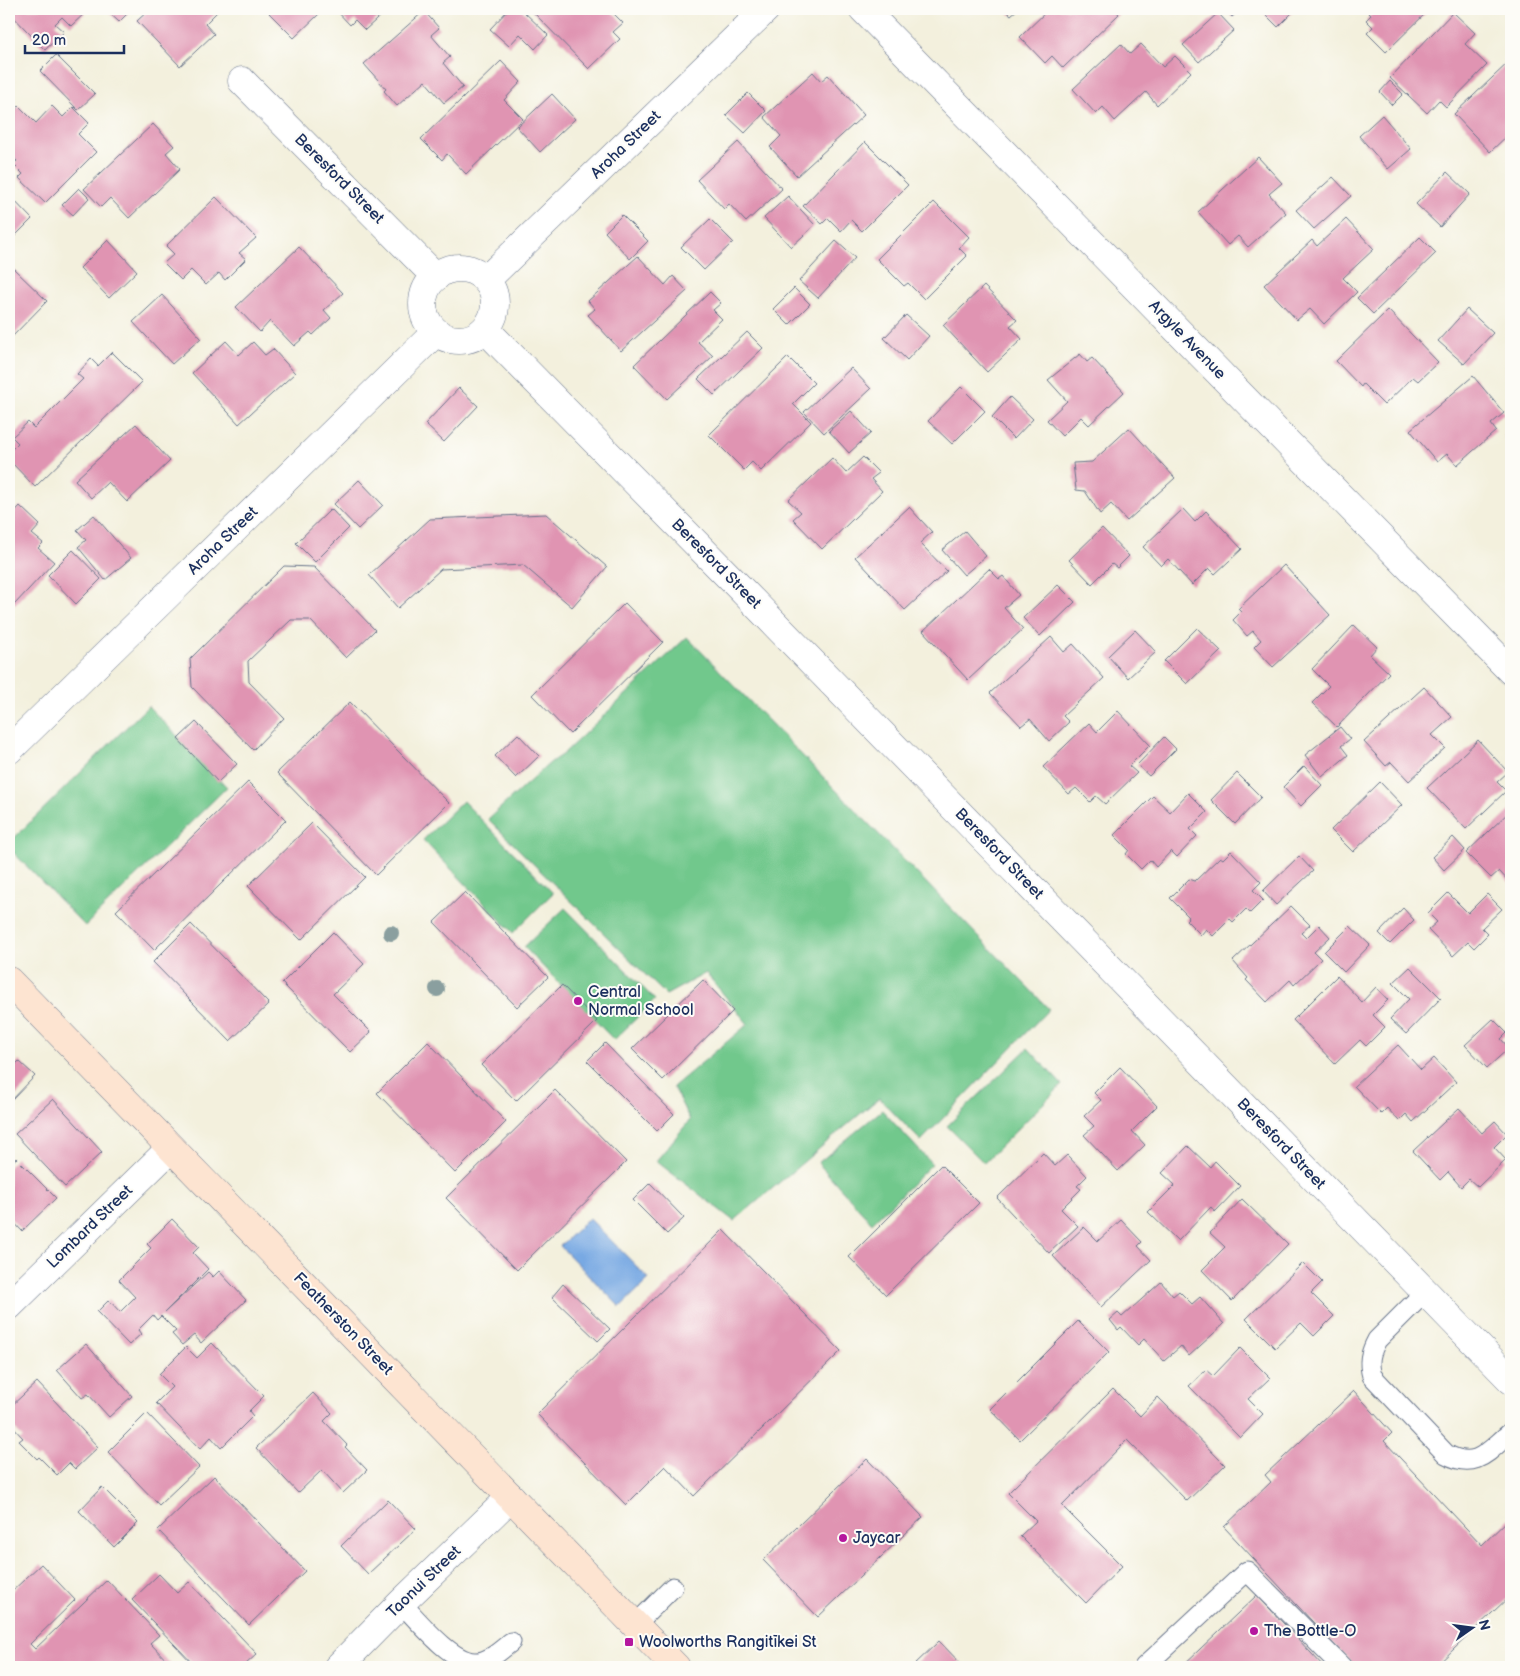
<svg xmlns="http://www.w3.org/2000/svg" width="1520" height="1676" font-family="'Balsamiq Sans',sans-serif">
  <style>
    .green { fill: #71c88c; stroke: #467c75 }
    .water { fill: #78a9e3; stroke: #4a6ca0 }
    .building { fill: #e094b2 }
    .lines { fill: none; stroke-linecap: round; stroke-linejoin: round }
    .service-casing { stroke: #67738a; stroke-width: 21 }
    .minor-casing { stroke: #67738a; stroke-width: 29 }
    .secondary-casing { stroke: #67738a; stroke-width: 29 }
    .service { stroke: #fff; stroke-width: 19 }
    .minor { stroke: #fff; stroke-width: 28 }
    .secondary { stroke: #fde4d1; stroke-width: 28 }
    .tree { fill: #8a9f9f }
    .poi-dot { fill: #b5179e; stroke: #fdfcf7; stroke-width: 2 }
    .labels { text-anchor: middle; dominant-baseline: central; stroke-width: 4; stroke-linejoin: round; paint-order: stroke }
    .street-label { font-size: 16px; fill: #1b2f5e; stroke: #fdfcf7 }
    .poi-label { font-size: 16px; fill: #1b2f5e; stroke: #fdfcf7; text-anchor: start }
  </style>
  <rect width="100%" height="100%" fill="#fdfcf7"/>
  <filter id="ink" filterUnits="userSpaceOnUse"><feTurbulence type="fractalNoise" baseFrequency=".02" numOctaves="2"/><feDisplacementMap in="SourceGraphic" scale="10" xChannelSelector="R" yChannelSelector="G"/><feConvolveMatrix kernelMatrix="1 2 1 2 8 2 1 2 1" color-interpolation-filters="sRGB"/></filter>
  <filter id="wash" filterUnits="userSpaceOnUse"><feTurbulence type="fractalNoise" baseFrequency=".0096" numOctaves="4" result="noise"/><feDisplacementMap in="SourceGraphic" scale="20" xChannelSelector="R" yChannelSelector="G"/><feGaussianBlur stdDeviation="1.12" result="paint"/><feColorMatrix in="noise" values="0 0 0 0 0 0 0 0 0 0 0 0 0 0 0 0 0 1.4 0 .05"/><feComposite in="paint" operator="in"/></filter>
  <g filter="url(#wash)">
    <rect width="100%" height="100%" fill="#f3f0dd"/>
    <g class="green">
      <polygon points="687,637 1049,1009 921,1141 879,1098 734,1221 656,1161 690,1120 673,1087 748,1024 706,973 666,995 488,819 551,762 563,754"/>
      <polygon points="148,706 227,787 85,926 9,848 9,843"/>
      <polygon points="463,801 553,893 513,933 423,840"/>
      <polygon points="565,908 655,1000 614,1040 524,947"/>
      <polygon points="1028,1048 1062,1085 984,1163 947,1126"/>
      <polygon points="882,1110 932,1164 872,1223 818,1163"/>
    </g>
    <polygon class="water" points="589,1218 649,1279 620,1307 560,1246"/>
    <g id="blocks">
      <g class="building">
        <polygon points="9,9 83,9 86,12 71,26 62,17 55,24 64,32 45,50 9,12"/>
        <polygon points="105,9 132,9 119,22"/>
        <polygon points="150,9 220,9 205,24 214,34 180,66 137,21"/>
        <polygon points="274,9 314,9 319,14 294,38 269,13"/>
        <polygon points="335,9 388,9 365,30 355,20 350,25"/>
        <polygon points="509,9 521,9 548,35 535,49 520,34 509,46 490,29"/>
        <polygon points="533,9 609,9 623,23 613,32 620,39 589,69 531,10"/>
        <polygon points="1004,9 1018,9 1011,15"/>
        <polygon points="1049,9 1077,9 1078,10 1080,9 1114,9 1119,14 1063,68 1052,56 1045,63 1020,37"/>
        <polygon points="1224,9 1241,9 1232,17"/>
        <polygon points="1260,9 1296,9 1278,27"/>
        <polygon points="1365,9 1430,9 1386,52 1367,33 1373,27 1366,20 1371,15"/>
        <polygon points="424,11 439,28 431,35 450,57 443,63 463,87 444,103 425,81 397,106 384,91 386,89 364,64"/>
        <polygon points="1453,12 1475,33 1465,44 1487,65 1446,107 1439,100 1427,113 1390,78"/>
        <polygon points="1218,13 1234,30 1199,62 1183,45"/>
        <polygon points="1121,44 1130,54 1141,44 1163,67 1175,56 1191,72 1157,105 1146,92 1115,121 1103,107 1096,114 1073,89"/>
        <polygon points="56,55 95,94 78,110 40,71"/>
        <polygon points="1511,60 1511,132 1490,152 1454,114"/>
        <polygon points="501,61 521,82 504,100 523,119 466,174 447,154 442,160 421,139"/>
        <polygon points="813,72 821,81 828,75 864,115 797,176 770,147 781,136 764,117"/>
        <polygon points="1390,81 1403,94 1392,105 1380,92"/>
        <polygon points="748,93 766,111 745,133 726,115"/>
        <polygon points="552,94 575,119 540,152 517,127"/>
        <polygon points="19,106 36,123 52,106 63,117 73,107 89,123 78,134 96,152 45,203 19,178 23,174 13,164 17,161 9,153 9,117"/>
        <polygon points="1382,115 1411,149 1388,169 1359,136"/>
        <polygon points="153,124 174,146 166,153 180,169 129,218 110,198 101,207 84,189"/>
        <polygon points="738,142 782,189 746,222 729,204 724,209 697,180"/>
        <polygon points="865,142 908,185 862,231 851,220 841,231 828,218 822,224 803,206"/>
        <polygon points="1258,157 1282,183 1269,194 1286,213 1248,247 1238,236 1228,245 1198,212"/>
        <polygon points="1447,172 1470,194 1440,227 1416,204"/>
        <polygon points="1333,177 1351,196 1314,229 1296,210"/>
        <polygon points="79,188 89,198 73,215 62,205"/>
        <polygon points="9,195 32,219 9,242"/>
        <polygon points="788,196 815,225 791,247 764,218"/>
        <polygon points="216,197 256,238 239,253 246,259 225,280 219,273 206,285 191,270 181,280 164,263 174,254 166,246"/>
        <polygon points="934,202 969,237 959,248 967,256 924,299 908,283 904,286 877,259"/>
        <polygon points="622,215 648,241 630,259 605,232"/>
        <polygon points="710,219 733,242 704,270 681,247"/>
        <polygon points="1346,219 1374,249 1343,278 1357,292 1324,324 1310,309 1297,320 1264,285 1312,240 1317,246"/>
        <polygon points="1420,237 1436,253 1373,314 1357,298"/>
        <polygon points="108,240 137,271 109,298 80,268"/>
        <polygon points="836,241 855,258 818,298 799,281"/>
        <polygon points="299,247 343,293 324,310 331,318 313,335 310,332 294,346 270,321 260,332 236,307"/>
        <polygon points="638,256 665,285 673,276 687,291 621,351 588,315 595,309 588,301"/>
        <polygon points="12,267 47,301 9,340 9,270"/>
        <polygon points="984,286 1017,320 1010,326 1022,339 987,372 943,325"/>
        <polygon points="794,288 810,304 789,325 773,309"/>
        <polygon points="710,292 721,303 713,310 722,319 698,342 713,356 667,399 634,365"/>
        <polygon points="162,295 201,338 172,364 133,322"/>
        <polygon points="1467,309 1493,333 1464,364 1438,341"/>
        <polygon points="1388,310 1438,362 1418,381 1413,377 1384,405 1363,384 1361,387 1336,361"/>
        <polygon points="906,315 929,336 907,360 884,338"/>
        <polygon points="747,332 763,348 714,395 698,379"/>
        <polygon points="226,341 239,355 253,342 265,355 273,349 295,373 239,424 192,373"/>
        <polygon points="112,352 142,382 35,487 9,460 9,452 18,443 12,437 28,422 34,428 83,379 77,374 91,359 98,366"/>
        <polygon points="1080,354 1087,362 1092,358 1124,392 1089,425 1081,417 1062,436 1047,420 1067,401 1048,380"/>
        <polygon points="788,357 814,383 793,404 811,422 761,471 752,462 744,470 709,435"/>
        <polygon points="851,368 871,389 824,433 804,412"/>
        <polygon points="1473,376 1504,413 1491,424 1496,431 1457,465 1447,454 1437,462 1410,430"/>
        <polygon points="961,387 985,411 952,444 928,421"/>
        <polygon points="459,388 478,406 444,442 425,424"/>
        <polygon points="1010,397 1033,419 1014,439 992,417"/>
        <polygon points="851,411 871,433 849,453 829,431"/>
        <polygon points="136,424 170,461 127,502 108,482 91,498 75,480"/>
        <polygon points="1129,428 1175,478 1127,521 1111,504 1100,514 1085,491 1076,490 1073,463 1092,462"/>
        <polygon points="1511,428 1511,444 1504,437"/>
        <polygon points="863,457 879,473 871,479 882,491 822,549 793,519 801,512 788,500 832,458 846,473"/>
        <polygon points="359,480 383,505 358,529 334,504"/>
        <polygon points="20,506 40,525 32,534 43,543 38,548 54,562 15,604 9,599 9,518"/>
        <polygon points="909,507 932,532 920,543 947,571 905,610 855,557"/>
        <polygon points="331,509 349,528 315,562 296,543"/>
        <polygon points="1183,509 1195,522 1206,511 1242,549 1215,574 1209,568 1192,585 1168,559 1161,566 1143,547"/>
        <polygon points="546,514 607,567 572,607 523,565 441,569 398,608 369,575 430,519"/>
        <polygon points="94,515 131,558 105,580 78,547 86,540 77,530"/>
        <polygon points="1102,528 1129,556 1117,568 1112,564 1092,584 1069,560"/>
        <polygon points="965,531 986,556 964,575 942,550"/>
        <polygon points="73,550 101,579 76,604 48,575"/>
        <polygon points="1284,565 1330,615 1273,667 1254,647 1261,640 1253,631 1247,636 1233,620 1241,612 1238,609"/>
        <polygon points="284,566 314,567 375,630 346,658 310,620 291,620 248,661 249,682 284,718 253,750 192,687 190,659"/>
        <polygon points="989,569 999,579 1003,576 1019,595 1004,608 1023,629 968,680 923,631"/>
        <polygon points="1058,585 1075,602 1040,636 1023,618"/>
        <polygon points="625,603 663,642 570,734 532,695"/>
        <polygon points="1354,625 1377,647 1370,655 1389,673 1337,727 1312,703 1329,686 1312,669"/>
        <polygon points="1197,628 1221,651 1187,684 1164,661"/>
        <polygon points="1135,630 1156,652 1128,678 1108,656"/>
        <polygon points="1051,637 1064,652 1073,644 1104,678 1063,716 1069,722 1049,741 1030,719 1021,726 990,693"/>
        <polygon points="1424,687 1452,717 1432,735 1445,748 1409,781 1391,762 1386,766 1364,742"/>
        <polygon points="350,702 449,803 376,875 277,773"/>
        <polygon points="1118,711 1150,745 1129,766 1137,773 1105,804 1096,796 1090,802 1076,788 1069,794 1043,767 1089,723 1097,732"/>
        <polygon points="196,722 237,764 218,782 178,739"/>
        <polygon points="1340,727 1350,739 1341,746 1348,755 1322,777 1305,755"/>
        <polygon points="518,734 539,756 516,778 495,756"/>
        <polygon points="1164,737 1176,749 1149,776 1137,765"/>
        <polygon points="1478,740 1508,772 1497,782 1506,791 1466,829 1427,788"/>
        <polygon points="1304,766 1322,785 1301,806 1283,787"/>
        <polygon points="1237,773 1261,797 1235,824 1211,800"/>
        <polygon points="248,782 286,820 154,950 116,911"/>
        <polygon points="1380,782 1402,805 1353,852 1331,830"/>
        <polygon points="1188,793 1207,812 1190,829 1197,836 1177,857 1171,851 1156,867 1150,860 1141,869 1126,854 1129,850 1114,835 1153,796 1170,812"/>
        <polygon points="1511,810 1511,884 1499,871 1491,878 1466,853"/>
        <polygon points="312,823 365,877 301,940 248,886"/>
        <polygon points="1453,837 1465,850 1444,870 1432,857"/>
        <polygon points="1231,851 1261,882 1253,890 1263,900 1250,913 1246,909 1233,922 1230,919 1213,936 1206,929 1201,935 1186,920 1189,917 1170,898 1189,879 1195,881 1220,857 1223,859"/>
        <polygon points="1299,856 1313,871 1276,905 1263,891"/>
        <polygon points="465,892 548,977 517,1007 434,922"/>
        <polygon points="1448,893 1468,913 1487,894 1502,909 1482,928 1488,934 1474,948 1468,942 1453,956 1428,930 1437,922 1428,913"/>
        <polygon points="1291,906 1310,925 1301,933 1306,938 1319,925 1330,937 1314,952 1321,959 1294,985 1290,980 1267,1002 1246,980 1248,978 1233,961"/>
        <polygon points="1403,908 1414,920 1390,944 1379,933"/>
        <polygon points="191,924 269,1004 230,1041 153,962"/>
        <polygon points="1350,926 1370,945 1344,972 1324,952"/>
        <polygon points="333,932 364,964 333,994 371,1032 350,1052 282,983"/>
        <polygon points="1410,967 1441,998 1406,1034 1390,1019 1409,999 1393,983"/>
        <polygon points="1337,976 1362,1002 1376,987 1388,1000 1373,1015 1385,1027 1366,1046 1360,1040 1335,1064 1293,1020"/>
        <polygon points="703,980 733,1011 663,1080 632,1049"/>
        <polygon points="562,985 597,1021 516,1101 481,1065"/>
        <polygon points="1493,1019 1507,1033 1501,1039 1509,1048 1487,1068 1465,1045"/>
        <polygon points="428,1042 506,1122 455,1173 377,1093"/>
        <polygon points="605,1043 674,1114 657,1131 587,1061"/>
        <polygon points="1398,1045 1421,1070 1434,1058 1456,1082 1413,1122 1406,1114 1399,1121 1387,1108 1381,1114 1354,1086"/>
        <polygon points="19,1061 35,1076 9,1103 9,1071"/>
        <polygon points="1120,1067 1157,1106 1132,1131 1145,1145 1118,1171 1084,1135 1094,1126 1084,1116 1101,1100 1094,1093"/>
        <polygon points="555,1090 626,1162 517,1270 446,1198"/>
        <polygon points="53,1099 102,1152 65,1187 15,1134"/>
        <polygon points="1459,1108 1482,1133 1495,1121 1507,1134 1494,1147 1506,1160 1478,1187 1469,1179 1461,1187 1448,1172 1440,1180 1413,1151"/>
        <polygon points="1188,1146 1210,1167 1215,1161 1240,1186 1215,1212 1211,1207 1178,1241 1148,1212 1175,1185 1162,1173"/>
        <polygon points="1043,1153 1055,1166 1067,1155 1087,1176 1077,1186 1081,1189 1061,1209 1078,1226 1049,1253 997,1198"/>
        <polygon points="16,1158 56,1198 22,1231 9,1217 9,1166"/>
        <polygon points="941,1165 979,1203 886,1295 849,1257"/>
        <polygon points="650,1183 684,1218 667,1234 633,1200"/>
        <polygon points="1242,1199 1288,1244 1232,1301 1202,1270 1225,1247 1210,1233"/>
        <polygon points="172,1219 199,1247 193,1253 208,1269 165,1312 208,1272 213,1277 219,1271 246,1300 201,1343 194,1335 182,1345 172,1334 176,1331 161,1316 157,1320 153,1315 138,1330 141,1334 129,1345 97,1312 109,1300 120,1312 135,1297 119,1280 151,1248 147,1244"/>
        <polygon points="1121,1220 1142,1242 1138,1246 1151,1260 1101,1307 1053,1256 1084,1227 1098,1241"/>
        <polygon points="723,1230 841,1351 694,1496 665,1466 626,1505 537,1414"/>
        <polygon points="1303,1263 1322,1282 1311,1293 1334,1316 1314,1336 1301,1323 1275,1348 1246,1319"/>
        <polygon points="1161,1282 1173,1296 1179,1291 1192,1304 1200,1297 1224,1324 1189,1356 1181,1346 1164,1361 1144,1339 1138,1345 1121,1327 1118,1330 1110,1320 1118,1313 1122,1317"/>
        <polygon points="563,1284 610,1329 598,1341 552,1297"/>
        <polygon points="1078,1321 1109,1352 1020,1440 990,1409"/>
        <polygon points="212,1343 264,1396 249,1411 253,1416 221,1448 211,1437 200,1449 156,1403 172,1387 159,1374 186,1347 197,1358"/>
        <polygon points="86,1344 132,1396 109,1417 88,1394 82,1398 57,1370"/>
        <polygon points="1240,1348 1270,1378 1248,1399 1263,1414 1240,1438 1189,1386 1206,1370 1213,1376"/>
        <polygon points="37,1382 98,1447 75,1469 69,1463 57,1475 39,1457 37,1459 19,1441 23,1438 9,1423 9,1408"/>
        <polygon points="1113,1389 1140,1416 1158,1397 1225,1465 1187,1501 1127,1440 1062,1506 1122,1566 1086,1603 1020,1536 1036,1521 1008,1493"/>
        <polygon points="1354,1391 1392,1433 1384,1441 1482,1545 1511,1517 1511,1595 1435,1667 1355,1667 1224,1527 1271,1482 1265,1475"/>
        <polygon points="313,1393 332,1413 324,1421 347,1445 345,1447 367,1470 343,1493 322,1470 298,1493 256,1448"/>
        <polygon points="147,1413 199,1467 159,1505 108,1452"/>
        <polygon points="867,1459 923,1517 818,1617 763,1560"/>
        <polygon points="214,1476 305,1571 249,1625 158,1530"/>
        <polygon points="102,1487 138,1523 114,1547 79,1511"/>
        <polygon points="388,1500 416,1529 368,1574 341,1546"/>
        <polygon points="41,1564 75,1600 30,1644 35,1649 107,1580 159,1635 150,1643 173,1667 9,1667 9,1594"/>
        <polygon points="159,1574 177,1593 189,1582 257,1654 245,1665 247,1667 196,1667 132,1600"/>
        <polygon points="1257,1595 1324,1667 1181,1667"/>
        <polygon points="939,1641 964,1667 912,1667"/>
      </g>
    </g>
  </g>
  <g filter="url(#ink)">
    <use href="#blocks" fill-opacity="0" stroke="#67738a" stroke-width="1"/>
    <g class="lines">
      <defs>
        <g id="service">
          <path d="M1425,1292L1377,1340C1370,1353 1368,1362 1372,1376L1446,1454C1477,1471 1489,1450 1511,1432"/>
          <path d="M401,1603C418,1620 449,1660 474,1662C488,1663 501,1650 511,1642"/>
          <polyline points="635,1625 673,1587"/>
          <polyline points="1144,1667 1247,1571 1342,1667"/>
        </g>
        <g id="minor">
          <polyline points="863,9 1511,671"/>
          <polyline points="242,81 436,277"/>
          <circle cx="459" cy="304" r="36"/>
          <polyline points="486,280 766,9"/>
          <polyline points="485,329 734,582 1511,1380"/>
          <polyline points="9,750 436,332"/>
          <polyline points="9,1306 171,1148"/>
          <polyline points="338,1667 401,1603 511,1497"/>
        </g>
        <polyline id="secondary" points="9,981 676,1667"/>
      </defs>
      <use href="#service" class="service-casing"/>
      <use href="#minor" class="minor-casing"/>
      <use href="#secondary" class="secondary-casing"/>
      <use href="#service" class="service"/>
      <use href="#minor" class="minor"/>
      <use href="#secondary" class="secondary"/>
    </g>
    <g class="tree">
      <circle cx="391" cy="933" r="8"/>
      <circle cx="437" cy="989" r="8"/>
    </g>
  </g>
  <g class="poi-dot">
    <circle cx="578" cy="1001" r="5"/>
    <circle cx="843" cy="1538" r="5"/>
    <circle cx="1254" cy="1631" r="5"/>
    <rect x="624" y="1637" width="10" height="10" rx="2.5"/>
  </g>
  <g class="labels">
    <g class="street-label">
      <text transform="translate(626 145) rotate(-44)">Aroha Street</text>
      <text transform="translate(339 179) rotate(45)">Beresford Street</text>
      <text transform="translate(1187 340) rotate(46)">Argyle Avenue</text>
      <text transform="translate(223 541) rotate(-44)">Aroha Street</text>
      <text transform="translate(716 564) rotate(45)">Beresford Street</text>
      <text transform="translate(999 854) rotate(46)">Beresford Street</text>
      <text transform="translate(1281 1144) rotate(46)">Beresford Street</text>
      <text transform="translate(90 1227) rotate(-44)">Lombard Street</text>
      <text transform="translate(343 1324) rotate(46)">Featherston Street</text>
      <text transform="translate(424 1582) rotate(-44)">Taonui Street</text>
    </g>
    <g class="poi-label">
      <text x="588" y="992">Central<tspan x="588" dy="18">Normal School</tspan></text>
      <text x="853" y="1538">Jaycar</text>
      <text x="1264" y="1631">The Bottle-O</text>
      <text x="639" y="1642">Woolworths Rangitīkei St</text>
    </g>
  </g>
  <rect width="1520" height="1676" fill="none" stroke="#fdfcf7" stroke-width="30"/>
  <g transform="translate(1472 1628) rotate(76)" stroke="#fdfcf7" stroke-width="4" paint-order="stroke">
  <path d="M0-4L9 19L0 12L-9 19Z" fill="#1b2f5e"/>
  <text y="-8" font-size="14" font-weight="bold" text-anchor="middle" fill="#1b2f5e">N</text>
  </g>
  <path d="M25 45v8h99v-8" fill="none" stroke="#1b2f5e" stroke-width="2.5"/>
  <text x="32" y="45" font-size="15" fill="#1b2f5e" stroke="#fdfcf7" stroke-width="4" paint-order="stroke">20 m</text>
</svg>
